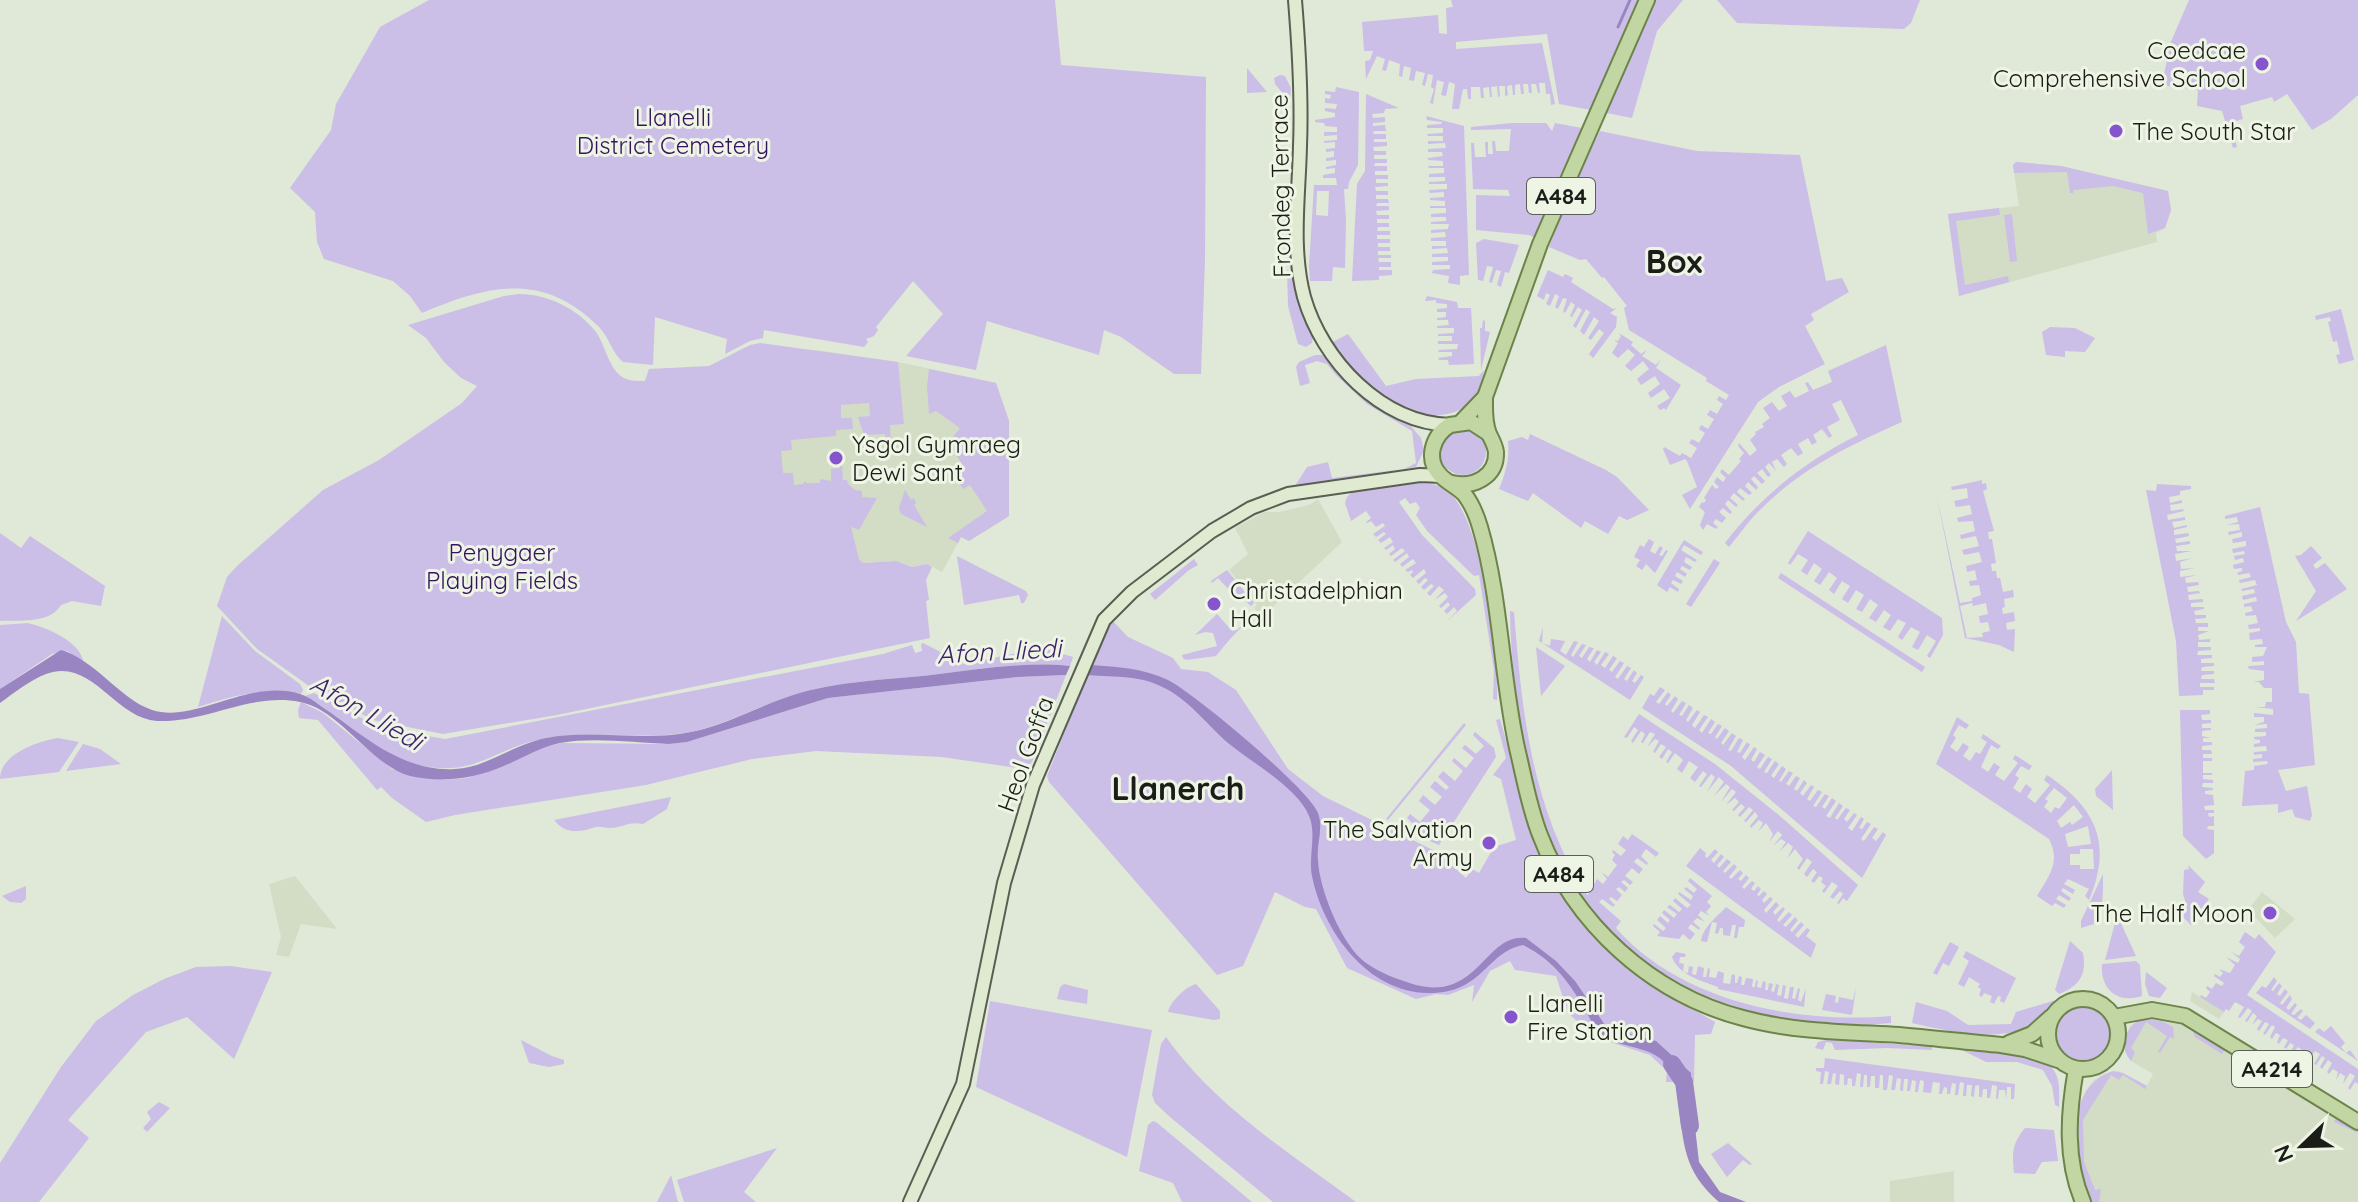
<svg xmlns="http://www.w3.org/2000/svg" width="2358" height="1202" font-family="Quicksand,sans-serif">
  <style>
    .built { fill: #d3ddc6 }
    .green { fill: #cbbee7; fill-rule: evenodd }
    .water { fill: #9a85c3 }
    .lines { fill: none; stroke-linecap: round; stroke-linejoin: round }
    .stream { stroke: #9a85c3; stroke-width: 3 }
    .river { stroke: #9a85c3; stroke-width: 18 }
    .secondary-casing { stroke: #585f51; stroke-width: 16 }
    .primary-casing { stroke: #6c834a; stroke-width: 18 }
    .secondary { stroke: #e0ead1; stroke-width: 12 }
    .primary { stroke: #c1d6a3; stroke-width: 14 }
    .poi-dot { fill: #8655cd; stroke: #eef5e5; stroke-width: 3 }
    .labels { text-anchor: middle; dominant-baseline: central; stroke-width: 6; stroke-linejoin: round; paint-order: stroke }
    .shield { fill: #eef5e5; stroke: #5a5e56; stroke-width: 2 }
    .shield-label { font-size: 22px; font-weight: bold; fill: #1b1e18 }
    .poi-label { font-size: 24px; fill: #1b1e18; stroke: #eef5e5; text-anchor: start }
    .park-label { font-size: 24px; fill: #36135e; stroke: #eef5e5 }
    .street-label { font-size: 24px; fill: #1b1e18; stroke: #eef5e5 }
    .water-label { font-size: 26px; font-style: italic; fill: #3f1f6a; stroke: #eef5e5 }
    .district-label { font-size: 32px; font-weight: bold; fill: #1b1e18; stroke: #eef5e5 }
  </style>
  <rect width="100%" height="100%" fill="#e0e8d8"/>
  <g class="built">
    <polygon points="2016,162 2061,166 2168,191 2171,210 2165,228 2156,233 2157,242 1959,296 1948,214 2019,206 2013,165"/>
    <polygon points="816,350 898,362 996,383 1009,421 1009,516 969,541 961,537 942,572 927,564 912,567 896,561 863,563 859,559 850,527 804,517 763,443"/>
    <polygon points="1318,499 1342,542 1262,617 1254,608 1257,605 1229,570 1248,554 1235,528 1264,512 1279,512 1309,505"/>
    <polygon points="295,876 337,929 301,924 289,957 276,955 281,937 269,884"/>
    <polygon points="2262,892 2295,919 2275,938 2248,910"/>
    <polygon points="2192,992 2224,1012 2219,1019 2190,1001"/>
    <polygon points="2147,1015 2162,1016 2191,1026 2358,1128 2358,1202 2091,1202 2084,1184 2078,1112 2085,1092 2094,1080 2104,1074 2118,1071 2147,1086 2153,1074 2131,1061 2125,1052 2124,1043 2130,1026"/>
    <polygon points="1954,1171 1954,1202 1890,1202 1890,1181"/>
  </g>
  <g class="green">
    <path d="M429,0H1055L1061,65L1206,77L1205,260L1201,374H1174L1121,337L1104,330L1099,355L987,321L976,370L906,356L943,314L913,281L876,327L878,330L874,336L866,339L868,342L864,347L764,330L763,338L750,341L725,354L727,339L655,317L653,365L623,362C612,353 609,337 599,327C543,271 488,285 422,313L410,296L393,281L324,259L317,242L315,212L290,188L331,130L336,104L380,27Z"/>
    <polygon points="1451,0 1638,0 1591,110 1559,104 1547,34 1456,42 1456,49 1542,43 1555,104 1551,105 1550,94 1546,94 1545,83 1539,83 1540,93 1538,93 1536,84 1531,84 1532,93 1529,93 1528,84 1523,84 1524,94 1521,94 1520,84 1515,85 1515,95 1513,95 1512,85 1507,86 1508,95 1505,96 1505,86 1499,86 1500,96 1498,97 1497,86 1491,87 1492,97 1490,97 1489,87 1483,88 1484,98 1481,98 1480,87 1471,87 1471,99 1468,99 1467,89 1463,89 1459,109 1452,109 1455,84 1449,82 1446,96 1441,95 1444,82 1437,80 1433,104 1430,103 1434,89 1431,87 1433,75 1428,74 1425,86 1422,85 1425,73 1416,71 1414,81 1409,80 1411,68 1404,66 1402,77 1399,76 1400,64 1389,60 1386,71 1382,70 1385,59 1377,56 1366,79 1365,61 1370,60 1373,51 1364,51 1362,22 1438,15 1439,33 1447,34 1446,8 1453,7"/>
    <polygon points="1655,0 1683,0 1657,31 1632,118 1602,112"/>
    <polygon points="1717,0 1920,0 1911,23 1904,29 1737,23"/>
    <polygon points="2189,0 2358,0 2358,95 2331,119 2312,130 2287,94 2274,102 2272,97 2240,106 2243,119 2233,122 2237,139 2235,140 2237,147 2233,148 2222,111 2197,106 2198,90 2162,85 2170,44"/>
    <polygon points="1247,68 1267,92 1247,93"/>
    <polygon points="1280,75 1285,76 1291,88 1290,102 1275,84 1274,78"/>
    <path d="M1336,87L1359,92L1358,165L1349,182L1348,189H1344L1346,220L1345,268L1333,267L1332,281H1310L1309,266L1314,185H1337L1336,178H1323V175L1335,173V168L1326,169V167L1336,165V160L1326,161V158L1334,157V151L1326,152V149L1335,148V142L1324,143V141L1337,140V135L1324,136V132H1337V127L1325,126L1324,123L1315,122V120L1335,117V113L1325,111V108L1336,109L1337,104L1325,103V98L1330,99L1331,95L1325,94V91L1335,92ZM1317,191H1329L1328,216L1316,215Z"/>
    <polygon points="1366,94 1399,108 1385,109 1384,113 1372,114 1373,118 1385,117 1385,122 1373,123 1373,126 1385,125 1386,131 1374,131 1373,134 1386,134 1386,139 1374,139 1374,142 1387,142 1387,146 1373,147 1374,151 1386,151 1386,155 1374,155 1374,159 1387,159 1387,163 1375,163 1374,166 1387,166 1387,171 1375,171 1375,175 1388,175 1388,179 1376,179 1376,183 1388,183 1388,186 1375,187 1376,191 1388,191 1388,195 1376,195 1376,199 1388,199 1389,203 1377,203 1376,206 1389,206 1389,210 1376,211 1377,215 1389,215 1389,219 1377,219 1377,223 1389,223 1389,227 1378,227 1377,231 1390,231 1390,235 1377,235 1377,239 1390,239 1390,243 1378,243 1378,247 1390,247 1390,251 1378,251 1378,255 1391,255 1391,258 1378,258 1379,262 1391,262 1391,267 1379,267 1379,270 1392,270 1392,275 1379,276 1379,280 1352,281 1357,184 1365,171"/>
    <polygon points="1426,116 1464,126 1469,275 1460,276 1460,285 1448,283 1449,276 1432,273 1433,270 1450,269 1450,265 1432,265 1432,262 1448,261 1448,257 1432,257 1432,254 1448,253 1447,248 1432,249 1432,246 1446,246 1446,241 1431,241 1431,238 1446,237 1445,232 1431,233 1431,230 1448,229 1449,224 1431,224 1431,222 1446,221 1446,217 1431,217 1431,214 1446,213 1446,208 1430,208 1430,206 1445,206 1445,201 1430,200 1430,198 1444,197 1444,192 1430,193 1429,190 1447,189 1447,184 1429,184 1429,182 1445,181 1445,177 1429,177 1429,174 1444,173 1444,168 1429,168 1428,166 1443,166 1443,161 1428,160 1428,158 1443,156 1442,152 1428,152 1428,149 1446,148 1445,143 1428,144 1428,141 1443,141 1443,136 1428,136 1427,134 1443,133 1443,128 1427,128 1427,125 1441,124 1442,122 1427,120"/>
    <polygon points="1512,123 1546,123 1552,131 1555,123 1582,128 1552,194 1538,239 1529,235 1476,230 1476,195 1510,196 1508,190 1473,189 1471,143 1474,143 1475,157 1486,157 1485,142 1488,142 1488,154 1493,154 1492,141 1495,141 1496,151 1509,151 1511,129 1471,130 1471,127"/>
    <polygon points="1600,131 1697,151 1800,155 1826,281 1842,278 1849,292 1811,314 1814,320 1805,326 1825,364 1779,387 1758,402 1690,509 1682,495 1697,487 1687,461 1685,459 1670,465 1663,449 1664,447 1680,456 1682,453 1691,458 1697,448 1689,443 1692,439 1699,443 1705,433 1699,429 1701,425 1708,429 1714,419 1707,415 1710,410 1717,414 1723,404 1717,400 1719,396 1726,400 1729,395 1706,381 1707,378 1629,330 1624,308 1627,306 1604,277 1602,278 1586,259 1580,260 1549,247 1577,176"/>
    <polygon points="2016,162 2061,166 2168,191 2171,210 2165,228 2148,234 2143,193 2113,186 2074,190 2073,193 2070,193 2067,172 2014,173 2013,165"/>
    <polygon points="1999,208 2000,215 1956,221 1965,285 2008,276 2009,282 1959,296 1948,214"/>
    <polygon points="2012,214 2017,261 2010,262 2004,215"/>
    <polygon points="1484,239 1519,245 1509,273 1505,272 1501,287 1497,285 1501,271 1496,270 1492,283 1489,282 1493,267 1487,266 1483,281 1478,280 1476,243"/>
    <polygon points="1287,270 1293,274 1302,308 1313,337 1312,343 1306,347 1298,344 1288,306"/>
    <polygon points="1548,270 1563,277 1565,274 1573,278 1571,282 1613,309 1617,308 1610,313 1617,317 1616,327 1593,358 1589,354 1604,333 1599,329 1591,340 1588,338 1599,321 1594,317 1584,335 1580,331 1590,312 1586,309 1576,328 1573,326 1582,310 1578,307 1572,317 1570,316 1575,305 1571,302 1565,313 1563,311 1567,299 1563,298 1558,309 1555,307 1559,296 1555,294 1550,306 1546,304 1550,295 1546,293 1544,300 1537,296"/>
    <path d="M519,294C548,294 578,309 596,332C606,346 609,372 626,379C632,381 639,381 645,381L649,369L709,366L750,345L760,343L898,362L904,424L890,425L891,446H886L885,434L864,435L858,417L870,416L869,403L841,405V418H852L853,429L836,430V436L791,440L792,450L781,451L783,473H793L794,485L803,484L805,481L806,483H820V479L831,481V469L840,468V463H842L843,480H847L848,484L855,490L862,491V497L877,498L859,530L851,527L859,559L863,563L896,561L912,567L927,564L932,567L926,580L929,600L926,601L930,638L557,715L443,734L373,720L309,686L257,649L217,606L227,577L237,566L323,490L379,460L462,403L477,386L461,378L444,362L426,338L408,325L504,296Z"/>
    <polygon points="1427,296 1457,302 1458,308 1471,308 1474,364 1449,365 1448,360 1439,360 1438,358 1452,356 1452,352 1439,352 1438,350 1457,349 1458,344 1438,344 1438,341 1452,341 1452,336 1438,336 1438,334 1454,333 1454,328 1437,328 1437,326 1449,325 1448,320 1437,320 1437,318 1446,317 1446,312 1437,312 1437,309 1447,308 1447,304 1436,303 1436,300 1425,301"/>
    <polygon points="2341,309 2354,360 2339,364 2336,355 2340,354 2337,341 2333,342 2328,322 2331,321 2330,317 2316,320 2315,316"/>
    <polygon points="1483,320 1485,321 1485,331 1490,332 1481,370 1480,328 1482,328"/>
    <polygon points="2050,327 2075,328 2095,338 2085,352 2065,351 2065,357 2046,355 2042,332"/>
    <polygon points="1619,333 1633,342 1631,345 1641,354 1647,350 1642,356 1656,365 1661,359 1656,368 1681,385 1666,410 1664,408 1660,410 1657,406 1670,398 1664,389 1651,398 1648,393 1660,384 1655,376 1641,385 1637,379 1649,369 1643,361 1631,371 1625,366 1635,355 1628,349 1618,358 1612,353 1618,343 1614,340 1618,341 1621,336"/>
    <path d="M1348,334L1386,386L1416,379L1479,376L1484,370C1482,378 1482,388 1478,394C1469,407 1457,413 1441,415C1434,416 1423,418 1416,416C1386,409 1348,367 1331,343Z"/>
    <path d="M1886,345L1902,422C1852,444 1800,469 1761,509C1749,520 1740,534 1729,547L1725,543C1760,497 1805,461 1858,435L1841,400L1832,404L1840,420L1827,427L1832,436L1829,438L1822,429L1813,435L1817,442L1812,445L1808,438L1798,444L1803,453L1798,456L1791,448L1781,455L1787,464L1784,467L1777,459L1772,462L1776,471L1769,463L1765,467L1771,475L1768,477L1762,469L1757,473L1765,481L1762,484L1754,476L1751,479L1758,487L1756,490L1748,482L1745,486L1752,493L1749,495L1740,488L1737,492L1745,499L1743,501L1734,493L1730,498L1738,505L1736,507L1728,500L1725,504L1732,512L1730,514L1723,508L1719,512L1726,518L1722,523L1716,519L1713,523L1718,527L1716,529L1707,524L1703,530L1700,525L1705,512L1699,507L1702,502L1704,503L1706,500L1704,498L1712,485L1716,489L1719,487L1714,482L1717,477L1723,482L1726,478L1720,472L1722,469L1729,475L1741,461L1739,459L1744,453L1738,446L1739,443L1750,456L1757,450L1750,440L1756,434L1755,432L1764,427L1762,424L1770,418L1763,408L1772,402L1779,411L1787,406L1781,396L1790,391L1795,398L1809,391L1805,383L1808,382L1813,390L1832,382L1828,371Z"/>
    <polygon points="1315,355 1323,355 1366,399 1409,424 1421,438 1424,450 1416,467 1295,486 1307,467 1328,462 1332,478 1404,469 1416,463 1412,431 1367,404 1336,375 1327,364 1317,361 1305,365 1310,383 1300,386 1296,367 1299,362"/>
    <polygon points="929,369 996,383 1009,421 1009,516 969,541 961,537 958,543 948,538 987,511 970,485 963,489 954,475 950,476 964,467 951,447 953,437 960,428 936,411 929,414 927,386"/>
    <circle cx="1463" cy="452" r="23"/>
    <path d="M1530,434L1606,470L1617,477L1649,510L1627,520L1619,516L1608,534L1585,521L1581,528L1533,493L1528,501L1499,489C1505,475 1510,458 1508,441L1522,437L1528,440Z"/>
    <path d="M1982,480V484L1986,483L1987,489L1983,491L1994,531L1988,532L1989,539H1992L1996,563L1991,564L1992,571H1996L1997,578H2000L2003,592L2013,590L2014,597L2004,599L2005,607L2002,608L2003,614L2014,612L2015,621L2006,623L2007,630L2015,629L2014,652L1999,645L1965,638L1936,492L1960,603L1972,601V598L1981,595L1979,585L1970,586L1969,581L1977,580L1975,570L1967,572L1966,566L1982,562L1979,552L1964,555L1962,550L1979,546L1976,536L1961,539L1960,535L1975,531L1973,521L1958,522L1957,518L1972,514L1970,505L1956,507L1954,501L1968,498L1967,488L1952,490L1951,487ZM1972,603L1973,606L1986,603L1988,614L1979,616L1980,623L1988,622L1990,631L1982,633L1983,637L1967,638L1960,606Z"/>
    <path d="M1421,483C1432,484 1441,484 1449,492C1482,521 1499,656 1497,700L1493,699L1494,670L1479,575L1474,576L1427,531L1416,515L1420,508L1416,502L1410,504L1405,498L1399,502L1422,535L1475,589L1476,595L1445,623L1457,611L1454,607L1447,614L1444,611L1450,605L1448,602L1441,608L1439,606L1448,597L1445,593L1434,600L1444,590L1439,586L1430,596L1427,593L1434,586L1431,584L1424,590L1421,587L1428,580L1425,578L1419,584L1416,581L1426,573L1424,569L1413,578L1410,575L1413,572L1412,570L1408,572L1405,570L1416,563L1413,559L1402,567L1400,564L1409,557L1407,553L1395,562L1393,560L1405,551L1402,548L1391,556L1389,554L1395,549L1393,545L1386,550L1384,548L1393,542L1390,537L1381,543L1378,540L1386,534L1384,532L1376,537L1373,534L1385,526L1383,523L1376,527L1371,521L1367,523L1366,522L1371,518L1366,511L1351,521L1345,503L1347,497C1363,480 1399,485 1421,483Z"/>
    <polygon points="2157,484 2191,486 2191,489 2180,491 2180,495 2169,497 2170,503 2182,500 2182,503 2170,505 2171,511 2183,509 2184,511 2167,515 2168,520 2185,517 2185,520 2172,522 2174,528 2187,525 2187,527 2174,530 2174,535 2188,533 2189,536 2175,539 2176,543 2190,541 2190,544 2176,546 2177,551 2192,551 2175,554 2176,561 2193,558 2180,562 2181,569 2195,568 2180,571 2180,577 2197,575 2185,578 2186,583 2198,582 2199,585 2187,587 2188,592 2199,591 2200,593 2188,595 2189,600 2203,599 2203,602 2191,603 2191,607 2204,607 2204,609 2194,611 2195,615 2206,615 2206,618 2195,619 2196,623 2208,623 2208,627 2198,627 2198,631 2209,631 2198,635 2199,640 2210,639 2210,642 2198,642 2198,647 2211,647 2211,650 2198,651 2197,655 2212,655 2212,658 2201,659 2201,663 2214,663 2214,666 2202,667 2201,671 2214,671 2214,674 2202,675 2201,679 2214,679 2215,683 2200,683 2200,687 2214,687 2214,690 2203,690 2203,695 2179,696 2176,641 2146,490 2156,491"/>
    <polygon points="905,490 911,500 914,498 916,503 914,505 927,527 901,514 899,508"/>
    <polygon points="2260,507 2286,622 2296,642 2299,693 2309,694 2315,765 2278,770 2286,791 2307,786 2312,815 2310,821 2295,817 2292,809 2278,813 2278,804 2242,806 2245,771 2254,770 2254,766 2268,764 2267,761 2253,762 2253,759 2262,758 2262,754 2254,755 2254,752 2267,751 2266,746 2254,747 2254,744 2260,743 2260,740 2254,739 2254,737 2266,736 2266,732 2255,732 2255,729 2267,728 2267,724 2254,725 2264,722 2264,717 2254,717 2254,713 2273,715 2273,709 2254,707 2265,707 2266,702 2272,702 2272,688 2264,688 2259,682 2253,682 2264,680 2264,671 2249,669 2248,666 2264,665 2264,661 2252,662 2252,657 2263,656 2267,647 2255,647 2255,645 2263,644 2262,639 2250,640 2249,633 2260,631 2260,628 2249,629 2248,625 2258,623 2256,615 2246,616 2245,613 2253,611 2251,606 2244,607 2244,604 2257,601 2256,597 2243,600 2242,596 2255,593 2254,589 2242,591 2241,589 2257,585 2255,580 2240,583 2239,580 2251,577 2249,573 2238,575 2237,573 2242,571 2242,568 2234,569 2233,565 2244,562 2243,558 2235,560 2234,556 2245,554 2244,551 2233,553 2232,549 2246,546 2246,541 2233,543 2232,539 2242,537 2242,532 2229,535 2228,532 2240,530 2239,524 2226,525 2238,522 2237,517 2225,519 2225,516"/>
    <polygon points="1808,531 1942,618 1943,635 1930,658 1927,656 1936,641 1927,635 1918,650 1912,647 1920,632 1911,627 1902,640 1898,637 1906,623 1898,619 1890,631 1883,627 1891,615 1884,610 1876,622 1869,618 1878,605 1870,599 1862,612 1856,609 1864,595 1856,590 1848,603 1842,599 1850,586 1842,581 1834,594 1829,590 1837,578 1829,572 1820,585 1814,581 1822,569 1814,563 1807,575 1801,571 1808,560 1798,554 1790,565 1788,563"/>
    <path d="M0,533L21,548L30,536L105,586L101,606L72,601L61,605C50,624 19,620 0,621Z"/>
    <polygon points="1649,539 1654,542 1650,551 1655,554 1660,546 1663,548 1659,555 1662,556 1666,550 1668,551 1655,573 1646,564 1642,570 1636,566 1640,560 1634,557 1640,545 1644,547"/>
    <polygon points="1684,540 1703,552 1701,555 1684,545 1681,550 1697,560 1695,562 1686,557 1684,562 1692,567 1690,570 1682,566 1680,569 1687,574 1685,577 1677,572 1675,576 1683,581 1681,584 1673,580 1671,583 1679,589 1678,592 1670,587 1667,592 1657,585"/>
    <polygon points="2311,546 2322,558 2313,565 2316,569 2325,563 2347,589 2296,621 2316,591 2295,556 2301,555"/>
    <polygon points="957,556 1026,591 1028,595 1024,603 1021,603 1019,595 964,605"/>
    <polygon points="1194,559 1198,565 1189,570 1155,600 1150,594"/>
    <polygon points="1714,559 1720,563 1691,607 1686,604"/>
    <polygon points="1227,570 1254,603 1251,606 1243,599 1240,601 1218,578 1212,583 1211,581"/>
    <polygon points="1781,573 1925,667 1922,672 1778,578"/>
    <path d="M1510,611L1514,612C1522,713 1531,804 1585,893L1588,895L1597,879L1603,884L1607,879L1601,872L1608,877L1617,865L1612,860L1615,855L1612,852L1613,850L1621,856L1626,850L1618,844L1623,836L1628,840L1632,834L1659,853L1656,857L1646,849L1641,856L1648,863L1647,865L1637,858L1634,862L1643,869L1639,874L1632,868L1625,876L1633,882L1630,885L1624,880L1621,882L1628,888L1625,892L1619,887L1616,889L1622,895L1617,901L1611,897L1609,899L1615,905L1613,907L1602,899L1599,902L1621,921L1616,928C1681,1002 1796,1024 1891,1016V1023C1773,1035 1635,990 1572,883C1530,810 1511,695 1510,611Z"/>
    <path d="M1256,612L1260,616C1243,621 1228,642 1216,656L1186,660L1183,658L1182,655L1217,646L1213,633L1205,632L1195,635L1217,614L1232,631L1237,630Z"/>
    <path d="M222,616L255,651L300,684L303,690L301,694C261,688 237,695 198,707Z"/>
    <path d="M1110,618L1128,637L1173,658L1181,669L1208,672L1236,690L1288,769L1323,796L1437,852L1466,878L1472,869L1479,873L1494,847L1516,840L1501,779L1493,775L1506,758L1496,720L1500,719C1527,813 1544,903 1626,967C1653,988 1685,1005 1715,1022L1711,1034L1695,1035L1694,1082H1666L1667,1071L1650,1055L1595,1037L1568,1013L1556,976L1515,970L1510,961L1490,971L1472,1002L1474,985L1448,995L1436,994L1416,999L1347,968L1316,909L1305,907L1275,892L1243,966L1217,975L1049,782L1047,776Z"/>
    <path d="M28,623C45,627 82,642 83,662L67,651L52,654L0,689V625Z"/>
    <polygon points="1543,627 1542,643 1550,646 1551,639 1565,641 1560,651 1566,655 1574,641 1578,642 1571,655 1573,657 1582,644 1586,645 1579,656 1582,658 1589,647 1594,648 1587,659 1590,662 1597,650 1601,652 1594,662 1597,665 1605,652 1609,654 1601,665 1605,668 1613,656 1617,658 1609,670 1612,672 1620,661 1624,663 1615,677 1618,679 1627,666 1631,668 1624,679 1627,681 1634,670 1637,673 1632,681 1635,683 1641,675 1644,677 1630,700 1539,641"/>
    <path d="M923,643L964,664L1036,649H1046L1073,657L1070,666C1024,661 977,670 931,675C885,680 837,681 793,695C759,706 725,725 691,732C643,741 593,729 546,738C493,748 477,778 418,765C381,757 337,718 305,696L314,693L373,724L398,731L445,739L883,654L912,645L915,653L922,651L921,644Z"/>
    <polygon points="1536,647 1565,666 1541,696"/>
    <polygon points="1066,675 1032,762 1024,769 942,757 816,751 752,759 646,785 455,815 426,822 392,798 381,787 377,790 318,720 299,718 298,710 301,702 323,713 392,769 409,775 445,780 467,778 502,767 544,747 562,743 669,744 687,742 828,698 1018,677"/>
    <polygon points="1660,687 1665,690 1656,702 1659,704 1668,692 1671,695 1665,704 1667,706 1675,696 1678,699 1671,711 1673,713 1682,701 1686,703 1679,715 1682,716 1689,705 1693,708 1686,720 1688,722 1697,710 1700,712 1692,725 1695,728 1704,715 1708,717 1699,730 1702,733 1711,719 1715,722 1708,733 1711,734 1718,724 1722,726 1715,737 1717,739 1725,728 1729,731 1721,743 1723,745 1732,733 1736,736 1728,750 1731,751 1739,738 1743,740 1737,752 1740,753 1747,742 1750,745 1742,757 1745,760 1754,747 1757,749 1751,760 1754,762 1760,752 1765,755 1757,767 1760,769 1768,757 1772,759 1764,772 1767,773 1775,761 1779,764 1771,776 1774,778 1782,766 1786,769 1779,781 1781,782 1789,771 1793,773 1786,784 1789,786 1796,776 1800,778 1794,789 1797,791 1804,780 1807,783 1800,793 1803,796 1811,785 1814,787 1807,799 1810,801 1818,790 1822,792 1813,806 1816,807 1825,794 1829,796 1822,807 1825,809 1832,798 1836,801 1826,816 1830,818 1839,803 1843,806 1835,818 1837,820 1846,808 1850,810 1844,819 1847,822 1854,813 1857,815 1848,828 1852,831 1861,817 1864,819 1859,828 1862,829 1867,822 1871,824 1861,839 1864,841 1874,827 1878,829 1872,838 1876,841 1883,832 1886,835 1862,878 1731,766 1642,708 1650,694 1654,696"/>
    <polygon points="2180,710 2210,710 2210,714 2201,715 2202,720 2211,720 2211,723 2202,724 2202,728 2211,728 2211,730 2202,731 2202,736 2211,738 2203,738 2203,742 2212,742 2212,745 2202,746 2202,750 2211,750 2212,754 2203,754 2203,758 2212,758 2212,761 2203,761 2203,773 2212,773 2212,775 2203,775 2203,779 2213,780 2213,783 2203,783 2202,787 2213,788 2213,790 2205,791 2205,794 2213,795 2214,805 2204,806 2205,810 2214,810 2214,813 2208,813 2209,817 2214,816 2214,826 2208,826 2207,829 2214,830 2214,853 2206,859 2183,836"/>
    <polygon points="1639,714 1715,764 1780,816 1858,885 1847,901 1843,898 1839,904 1837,903 1843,894 1840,891 1833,899 1830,897 1838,886 1832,882 1824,893 1822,891 1826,886 1821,882 1823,878 1819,876 1814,883 1811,881 1817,872 1813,869 1807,877 1804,874 1812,862 1807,858 1799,870 1797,868 1803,859 1795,849 1787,859 1793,847 1788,843 1779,852 1786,842 1781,839 1773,846 1782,835 1778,831 1769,842 1773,834 1766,823 1758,832 1763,823 1759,820 1751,828 1750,826 1758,816 1755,812 1746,822 1744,821 1753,810 1749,807 1740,817 1738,815 1745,807 1741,804 1734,811 1732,810 1739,802 1735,798 1726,805 1736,792 1732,789 1721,802 1730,787 1726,784 1714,796 1724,782 1719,777 1707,792 1715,777 1711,774 1701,787 1699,786 1707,774 1703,771 1695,782 1690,778 1698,767 1689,761 1682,773 1677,769 1683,760 1675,753 1668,763 1666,762 1672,752 1668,749 1662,759 1659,757 1666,747 1661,744 1655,753 1653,752 1659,741 1655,739 1647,747 1655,734 1650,732 1643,743 1641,742 1645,734 1641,731 1633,743 1631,741 1638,730 1634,727 1627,738 1624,737"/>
    <path d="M1957,717L1969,725L1966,729L1959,725L1953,735L1956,738L1950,747L1957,752L1963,743L1969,747L1963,756L1970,761L1976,752L1980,754L1987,742L1981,738L1983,734L2001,746L1998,749L1991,745L1981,767L1988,772L1994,763L2000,767L1995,775L2004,781L2018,763L2013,759L2015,755L2032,766L2029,770L2021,766L2015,775L2019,778L2013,788L2020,793L2026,784L2032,789L2027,797L2035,803L2050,785L2044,780L2047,775C2096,808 2113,843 2089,900L2085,896L2089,889L2068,879L2064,884L2075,890L2073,894L2063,888L2061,891L2071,898L2069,901L2059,895L2056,899L2066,905L2064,908L2055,903L2052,906L2037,896C2049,876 2061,862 2049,839L1936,764ZM2054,788L2067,798L2059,809L2055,807L2051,813L2044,807L2048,801L2045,799ZM2074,805L2083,817L2072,825L2070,822L2061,828L2057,821ZM2088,826L2091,844L2068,847L2065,834ZM2080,849H2093L2094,869H2080V865H2070V854H2080Z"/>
    <polygon points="1464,723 1466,725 1388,820 1386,819"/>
    <polygon points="1475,732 1494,748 1496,757 1439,845 1410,833 1415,826 1407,818 1410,814 1420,822 1430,810 1419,801 1423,795 1435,805 1442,797 1430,787 1435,781 1446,790 1449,787 1438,777 1443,771 1455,781 1463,771 1452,761 1454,758 1466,768 1474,758 1462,748 1465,745 1476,754 1484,746 1473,735"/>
    <path d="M58,738L79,742L59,772L0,779C0,754 38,741 58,738Z"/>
    <polygon points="83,744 100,749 121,764 66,771"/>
    <polygon points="2112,770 2113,810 2096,796 2095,789"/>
    <path d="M671,797L667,809L643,824C627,821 623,828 610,828C604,828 602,826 596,827C580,832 566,835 554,820Z"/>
    <polygon points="1700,848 1706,853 1705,856 1707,858 1715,849 1718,852 1711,860 1714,863 1721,854 1724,857 1717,865 1719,868 1727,859 1731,862 1723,871 1725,873 1734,864 1737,867 1729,877 1731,879 1740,870 1743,873 1738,879 1741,881 1746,875 1749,878 1742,887 1744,889 1752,881 1755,883 1751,889 1754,891 1758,886 1761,889 1757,895 1759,896 1764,891 1767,894 1762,900 1764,903 1770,897 1773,899 1764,910 1766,913 1776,902 1779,905 1773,912 1775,915 1783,907 1785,909 1777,920 1779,922 1789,912 1792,915 1783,925 1786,927 1795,917 1798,920 1790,930 1792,932 1801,922 1804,925 1795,935 1798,938 1807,928 1810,930 1806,936 1816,944 1811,958 1686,866"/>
    <polygon points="2188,865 2205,882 2198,892 2209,899 2191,925 2183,917 2182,904 2186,904 2183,894 2184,870 2189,869"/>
    <path d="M2103,874C2103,892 2104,909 2094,924L2081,928V921Z"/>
    <polygon points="1690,878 1712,896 1707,902 1711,906 1706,912 1710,916 1701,911 1698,915 1705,922 1697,918 1693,922 1700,928 1699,930 1691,924 1688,928 1695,934 1690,940 1683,934 1679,939 1657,936 1660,932 1653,926 1654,924 1663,931 1666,928 1657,920 1660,916 1668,923 1670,920 1662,913 1664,910 1674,918 1677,914 1667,907 1670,905 1679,912 1682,909 1673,901 1675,898 1687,908 1691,905 1678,894 1679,892 1691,900 1693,896 1684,889 1686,887 1694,893 1697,889 1688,881"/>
    <polygon points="26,886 26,899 21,903 10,902 2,896"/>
    <path d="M1726,907L1745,920L1744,927H1739L1737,938H1734L1736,925H1732L1730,936L1723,935V928H1720L1718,934L1715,933L1717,923L1712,922L1707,942L1701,941C1703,927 1717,917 1726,907Z"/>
    <polygon points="2119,919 2136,956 2105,960 2115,923"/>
    <polygon points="2245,932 2255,939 2259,934 2276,952 2247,995 2358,1069 2358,1084 2355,1082 2350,1090 2348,1088 2355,1076 2350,1073 2343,1084 2345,1076 2340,1073 2336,1080 2338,1072 2333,1069 2329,1074 2327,1072 2332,1063 2328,1060 2322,1069 2320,1067 2325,1058 2322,1056 2316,1065 2314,1064 2320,1054 2315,1051 2308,1062 2306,1060 2309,1054 2304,1051 2298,1056 2302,1050 2298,1047 2293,1053 2291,1052 2294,1045 2290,1043 2286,1049 2284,1047 2288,1040 2283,1038 2279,1044 2277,1042 2280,1035 2276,1033 2272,1039 2270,1037 2275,1027 2272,1025 2265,1035 2263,1034 2269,1024 2265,1022 2259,1031 2257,1029 2262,1021 2258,1019 2252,1025 2257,1016 2253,1013 2247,1022 2245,1021 2252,1011 2248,1008 2240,1018 2238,1017 2244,1007 2235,1002 2229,1011 2226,1009 2224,1012 2200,997 2201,995 2206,998 2210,992 2206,988 2207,986 2212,989 2216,983 2222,986 2224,983 2214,976 2215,974 2220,977 2223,973 2219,969 2230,973 2235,965 2226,957 2238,963 2240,959 2231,952 2239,956 2245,947 2239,942"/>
    <path d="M2070,941L2083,953C2087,975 2079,986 2059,994L2055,990Z"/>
    <polygon points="1950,942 1959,947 1949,966 1943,963 1937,975 1933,973"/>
    <polygon points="1966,951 2016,978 2004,1003 2000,1001 2001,997 1998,996 1994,1004 1990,1002 1992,996 1984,993 1982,997 1979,995 1981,989 1978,987 1980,984 1969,977 1964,987 1958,984 1969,961 1963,957"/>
    <path d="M1676,952L1686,954L1685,957H1680L1679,963L1684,964L1683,972L1688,973L1689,966L1693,967L1692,974L1696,975L1698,966L1704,968L1703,977H1706L1708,968L1710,969L1709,977L1716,978L1718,971L1724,973L1723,983L1730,984L1732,974L1735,975V983H1737L1739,976L1742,977L1741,985H1744L1746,978L1753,979L1752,987H1755L1756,980L1758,981L1757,987L1761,988L1763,981L1766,982L1765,990H1768L1769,983L1773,984L1771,991L1774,992L1776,984L1779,985L1777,995L1781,996L1783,985L1786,986L1784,998L1788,999L1790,987H1794L1792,998L1795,999L1798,988L1800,989L1798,1000L1801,1002L1806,988L1804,1007L1718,989V987C1700,980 1680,976 1672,957Z"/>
    <path d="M2136,961L2140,965L2142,996C2118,1004 2100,990 2102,964Z"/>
    <polygon points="231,966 272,972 234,1059 187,1017 146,1032 68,1120 89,1138 39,1202 0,1202 0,1163 61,1067 96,1021 133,995 164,979 196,967"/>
    <polygon points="2146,972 2167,988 2160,998 2149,996 2145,984"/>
    <polygon points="2274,977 2277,981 2271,990 2273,991 2279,983 2282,986 2277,994 2280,996 2285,989 2288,992 2280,1003 2282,1005 2290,995 2292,999 2286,1008 2289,1010 2295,1003 2297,1005 2291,1014 2294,1015 2301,1009 2303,1011 2297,1018 2301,1020 2306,1015 2315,1023 2310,1029 2256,993 2262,986 2266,988"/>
    <polygon points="1064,984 1088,990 1087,1004 1057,999 1060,987"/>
    <path d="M1196,984L1220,1011V1019L1214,1020L1168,1012C1170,1002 1185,987 1196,984Z"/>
    <polygon points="1856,988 1852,1015 1822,1010 1826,994 1836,996 1835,1002 1838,1003 1839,997 1853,1000"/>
    <path d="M2056,1000C2051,1006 2046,1014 2040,1019C2012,1046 1946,1031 1912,1023L1916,1002L1947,1011L1968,1025L2011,1024L2016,1012Z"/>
    <polygon points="990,1001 1152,1030 1127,1157 976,1087"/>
    <circle cx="2083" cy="1034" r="29"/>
    <path d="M2147,1015L2148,1020L2162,1021L2173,1027L2174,1039L2170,1037L2160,1053L2158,1052L2167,1036L2146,1022L2131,1048L2135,1052L2131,1061C2116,1043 2128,1024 2147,1015Z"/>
    <polygon points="2191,1026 2358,1128 2358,1133 2334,1122 2336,1118 2225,1049 2222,1054 2195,1037"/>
    <polygon points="2331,1026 2345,1043 2341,1047 2346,1053 2350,1050 2358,1061 2315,1032 2319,1028 2324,1032"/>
    <path d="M1166,1037C1214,1105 1289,1153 1356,1202H1273L1170,1117L1155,1103L1152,1095L1161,1044Z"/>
    <polygon points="1830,1039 1932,1047 1932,1050 1887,1048 1835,1050 1832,1043 1826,1042 1823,1050 1815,1048 1818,1042"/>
    <polygon points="521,1040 552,1056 564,1060 564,1064 549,1067 529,1063"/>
    <path d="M1960,1049C1983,1051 2038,1050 2053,1069C2061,1080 2059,1094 2059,1107L2055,1105L2052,1086L2043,1070L2017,1062H1986Z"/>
    <polygon points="1825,1058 2015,1084 2014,1099 2011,1099 2011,1087 2007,1087 2006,1099 2005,1090 1999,1090 1998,1099 1996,1098 1997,1086 1992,1085 1990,1098 1987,1098 1987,1089 1983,1089 1982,1097 1979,1097 1979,1085 1975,1086 1974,1097 1971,1096 1972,1085 1967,1085 1966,1096 1963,1096 1964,1083 1960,1082 1958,1095 1955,1095 1956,1084 1952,1083 1950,1094 1947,1094 1947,1088 1944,1087 1942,1094 1939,1094 1940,1083 1933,1082 1931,1093 1923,1092 1924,1081 1920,1080 1918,1092 1915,1092 1916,1081 1912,1080 1910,1091 1907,1091 1908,1079 1904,1079 1903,1091 1900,1090 1901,1079 1897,1078 1895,1090 1891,1090 1893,1076 1889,1075 1887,1090 1883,1090 1883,1075 1880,1075 1879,1088 1875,1088 1875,1076 1871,1076 1870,1087 1867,1087 1867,1075 1864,1075 1863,1087 1860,1087 1861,1074 1857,1073 1855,1086 1852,1086 1852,1079 1848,1078 1847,1085 1844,1085 1844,1075 1840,1074 1839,1085 1835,1084 1836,1074 1833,1073 1831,1084 1827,1084 1829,1072 1825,1071 1823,1084 1820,1084 1821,1072 1816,1071 1816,1068 1824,1068"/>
    <path d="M2113,1071L2123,1073L2147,1086L2145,1089L2123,1075L2119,1080L2111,1075L2083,1120L2084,1162L2095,1190L2101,1189L2099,1202H2091C2075,1162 2060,1089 2113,1071Z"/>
    <polygon points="159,1102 170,1108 147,1132 143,1128 151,1119 147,1112"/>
    <polygon points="1153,1121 1156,1122 1252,1202 1182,1202 1173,1183 1139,1171 1148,1125"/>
    <path d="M2025,1128L2054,1130L2058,1161L2042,1162L2035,1174L2014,1173C2012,1154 2012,1143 2025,1128Z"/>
    <polygon points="1728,1143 1752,1164 1750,1165 1743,1160 1727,1177 1711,1154"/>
    <polygon points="777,1148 744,1192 756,1202 684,1202 677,1180"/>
    <polygon points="671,1175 678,1202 657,1202"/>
  </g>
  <g class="water">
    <path d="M61,650C94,659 120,699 152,710C195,724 248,678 300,694C311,697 321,707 331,713C368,740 406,772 455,769C486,768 514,744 546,738C594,729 643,742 691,732C726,725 759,706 793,695C837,681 885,680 931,675C977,670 1024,661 1070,666L1066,675L1018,677L828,698L687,742L669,744C635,743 595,737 560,743C540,747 523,758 504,766C474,779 442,783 410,776C371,766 340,709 300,702C251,692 207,723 157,721C114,718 92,657 46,674C30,680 14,693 0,703V689Z"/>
    <path d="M1091,665C1118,667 1143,668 1168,680C1195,694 1308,788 1318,813C1324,829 1316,843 1318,860C1319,889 1342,946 1366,963C1380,973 1399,980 1416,985C1479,1001 1485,933 1526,938L1556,961L1575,981L1607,1028L1656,1041L1691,1073V1082L1674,1081C1665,1041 1619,1052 1599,1033C1593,1026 1588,1014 1583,1006C1567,979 1551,959 1523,945C1486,952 1483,994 1428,993C1367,992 1323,931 1312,876C1308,857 1317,834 1309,816C1298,788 1251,762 1228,743C1205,723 1187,697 1158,685C1137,675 1109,677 1086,675Z"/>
    <path d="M1678,1101H1692L1699,1162L1720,1192L1746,1202H1719C1683,1171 1684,1144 1678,1101Z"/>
  </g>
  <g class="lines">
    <polyline class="stream" points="1618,27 1630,0"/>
    <polyline class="river" points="1672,1064 1684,1082 1690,1126"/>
    <defs>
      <g id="secondary">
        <path d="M1295,0C1299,49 1302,97 1300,146C1299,195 1291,248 1304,297C1322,360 1381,423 1450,425"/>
        <polyline points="910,1202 963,1084 1004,883 1033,785 1104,620 1132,592 1212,531 1251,508 1288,494 1420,475 1441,476"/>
      </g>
      <g id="primary">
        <polyline points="1461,422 1485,397 1540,244 1647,0"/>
        <path d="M1488,433L1471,422L1450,425C1432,436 1425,460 1441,476C1448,483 1458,487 1465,495C1471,503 1477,517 1480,527C1501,599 1501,675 1517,748C1524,777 1529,807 1540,835C1574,924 1651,994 1743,1018C1794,1032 1847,1032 1899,1035C1933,1038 1967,1042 2001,1045L2025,1049L2058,1060"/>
        <path d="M1452,483C1473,488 1497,477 1496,452C1495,445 1492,440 1489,434C1484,422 1485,409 1485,397"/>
        <circle cx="2083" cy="1034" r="35"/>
        <polyline points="2114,1017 2152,1010 2185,1016 2358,1122"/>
        <polyline points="2009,1043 2032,1034 2051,1017"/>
        <path d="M2076,1069C2068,1114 2065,1160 2083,1202"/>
      </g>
    </defs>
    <use href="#secondary" class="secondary-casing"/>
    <use href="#primary" class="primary-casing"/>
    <use href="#secondary" class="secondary"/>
    <use href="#primary" class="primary"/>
  </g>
  <g class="poi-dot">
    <circle cx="2262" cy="64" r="8"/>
    <circle cx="2116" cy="131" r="8"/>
    <circle cx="836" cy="458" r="8"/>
    <circle cx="1214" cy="604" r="8"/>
    <circle cx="1489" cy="843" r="8"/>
    <circle cx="2270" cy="913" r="8"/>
    <circle cx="1511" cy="1017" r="8"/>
  </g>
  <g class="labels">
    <g class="shield">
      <rect x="1527" y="178" width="68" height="36" rx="6"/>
      <rect x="1525" y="856" width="68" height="36" rx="6"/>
      <rect x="2232" y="1051" width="80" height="36" rx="6"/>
    </g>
    <g class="shield-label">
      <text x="1561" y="196">A484</text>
      <text x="1559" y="874">A484</text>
      <text x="2272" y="1069">A4214</text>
    </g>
    <g class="poi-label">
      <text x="2246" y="50" text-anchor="end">Coedcae<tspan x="2246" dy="28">Comprehensive School</tspan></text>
      <text x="2132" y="131">The South Star</text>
      <text x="852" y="444">Ysgol Gymraeg<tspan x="852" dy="28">Dewi Sant</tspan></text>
      <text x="1230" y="590">Christadelphian<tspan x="1230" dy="28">Hall</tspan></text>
      <text x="1473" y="829" text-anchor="end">The Salvation<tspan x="1473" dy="28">Army</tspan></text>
      <text x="2254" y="913" text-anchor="end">The Half Moon</text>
      <text x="1527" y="1003">Llanelli<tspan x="1527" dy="28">Fire Station</tspan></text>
    </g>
    <g class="park-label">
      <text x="673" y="117">Llanelli<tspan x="673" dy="28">District Cemetery</tspan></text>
      <text x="502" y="552">Penygaer<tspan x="502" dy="28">Playing Fields</tspan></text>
    </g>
    <g class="street-label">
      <text transform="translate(1280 186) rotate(-91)">Frondeg Terrace</text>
      <text transform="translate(1025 754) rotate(-70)">Heol Goffa</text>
    </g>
    <g class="water-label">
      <text transform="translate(999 651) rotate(-3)">Afon Lliedi</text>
      <text transform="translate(367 712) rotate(30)">Afon Lliedi</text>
    </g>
    <g class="district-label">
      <text x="1674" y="261">Box</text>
      <text x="1178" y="788">Llanerch</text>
    </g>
  </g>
  <g transform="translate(2302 1146) rotate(247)" stroke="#eef5e5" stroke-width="6" paint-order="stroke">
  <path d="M0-6L14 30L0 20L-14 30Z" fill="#1b1e18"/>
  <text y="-12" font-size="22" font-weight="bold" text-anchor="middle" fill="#1b1e18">N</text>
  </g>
</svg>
